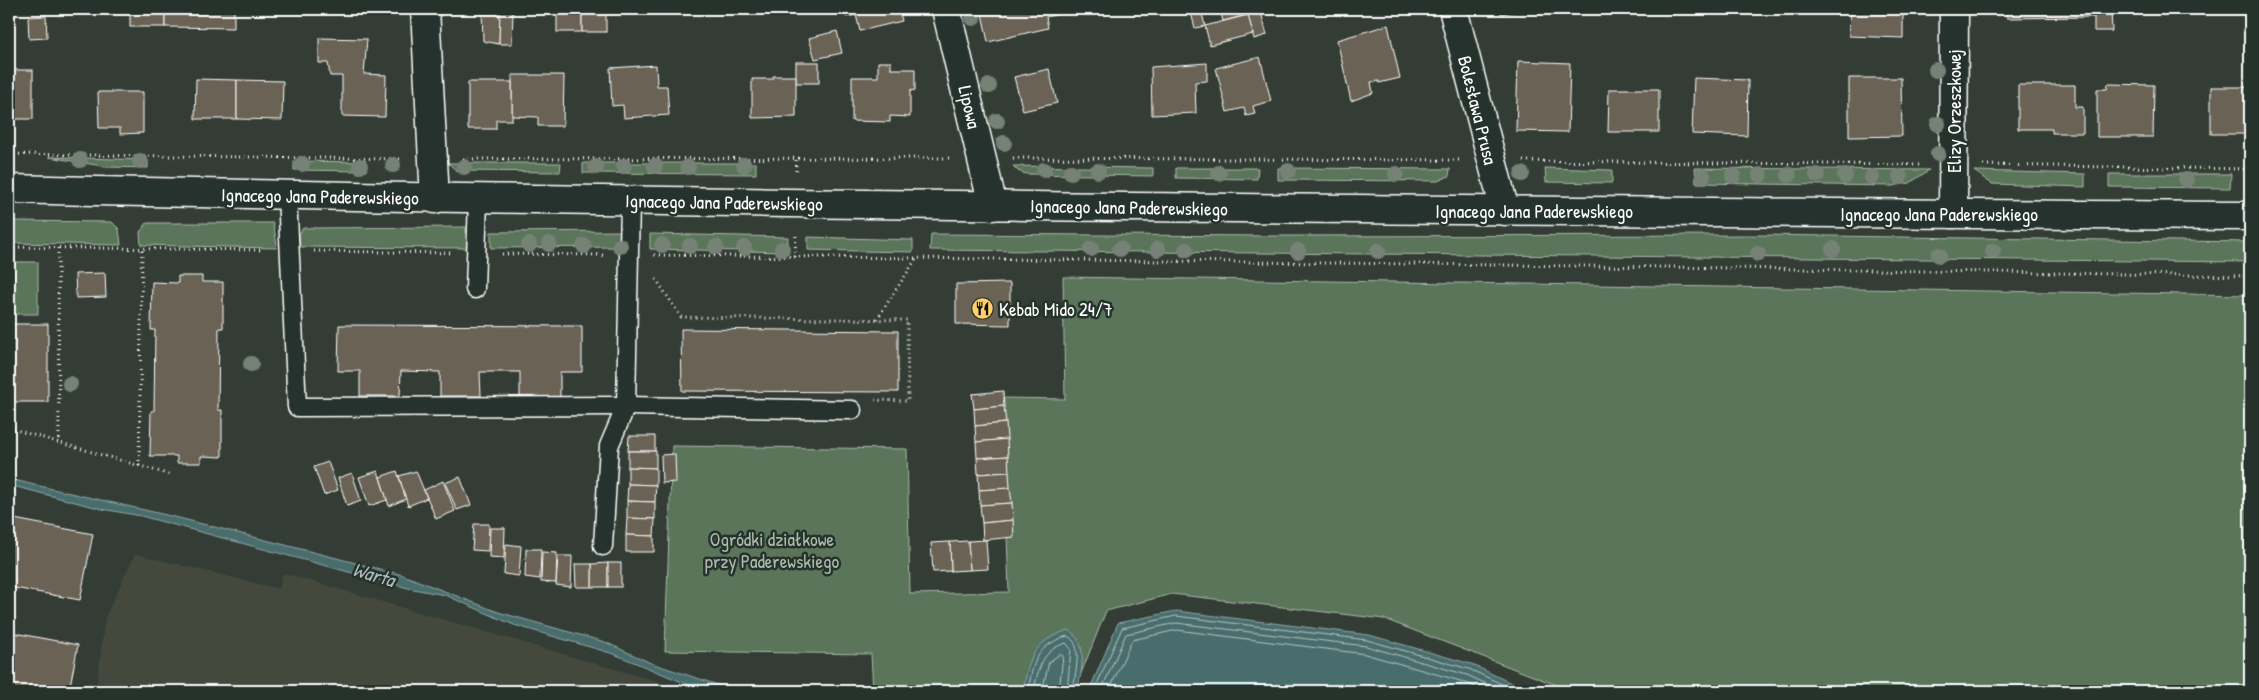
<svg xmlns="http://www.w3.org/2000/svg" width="2259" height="700" font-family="'Patrick Hand',sans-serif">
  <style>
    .built { fill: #44493e }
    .green { fill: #5a745a; stroke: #acbaac }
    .water { fill: #486d6d; stroke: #91a7a7 }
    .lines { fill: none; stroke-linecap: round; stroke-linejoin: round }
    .shore { stroke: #b6c5c5; stroke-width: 1 }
    .building { fill: #6b6454; stroke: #fff }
    .service-casing { stroke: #fff; stroke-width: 21 }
    .minor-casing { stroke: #fff; stroke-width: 31 }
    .secondary-casing { stroke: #fff; stroke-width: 31 }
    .path { stroke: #fff; stroke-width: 3; stroke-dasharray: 1 4; stroke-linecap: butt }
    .service { stroke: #26332d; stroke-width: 18 }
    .minor { stroke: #26332d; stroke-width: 28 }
    .secondary { stroke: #26332d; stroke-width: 28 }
    .tree { fill: #768276 }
    .labels { text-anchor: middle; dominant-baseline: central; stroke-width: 5; stroke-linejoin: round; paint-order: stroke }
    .street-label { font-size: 19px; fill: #fff; stroke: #26332d }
    .poi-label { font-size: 19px; fill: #fff; stroke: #26332d; text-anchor: start }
    .park-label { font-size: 19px; fill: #acbaac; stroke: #26332d }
    .water-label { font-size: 20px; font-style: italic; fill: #adbdbd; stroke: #26332d }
  </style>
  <rect width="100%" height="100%" fill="#343d35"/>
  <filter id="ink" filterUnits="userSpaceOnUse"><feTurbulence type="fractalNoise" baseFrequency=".02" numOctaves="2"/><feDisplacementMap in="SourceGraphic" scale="10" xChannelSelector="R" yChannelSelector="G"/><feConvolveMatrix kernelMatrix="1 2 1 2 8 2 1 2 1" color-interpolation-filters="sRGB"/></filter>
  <g filter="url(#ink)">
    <polygon class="built" points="135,554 279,589 283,573 690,691 96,691 105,618"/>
    <g class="green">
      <polygon points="49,157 148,160 148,168 108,167"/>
      <polygon points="294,161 366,162 366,171 294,170"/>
      <polygon points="448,163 561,163 560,172 457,171"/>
      <polygon points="583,163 756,163 756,174 583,173"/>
      <polygon points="1013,166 1153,168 1153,176 1026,174 1018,171"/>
      <polygon points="1176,168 1258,168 1257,179 1176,178"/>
      <polygon points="1278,168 1450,169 1449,176 1438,181 1278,180"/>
      <polygon points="1545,168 1612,170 1612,183 1546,182"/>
      <polygon points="1695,168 1929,170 1910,183 1892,186 1696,183"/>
      <polygon points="1974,171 2085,174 2085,187 1992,184"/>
      <polygon points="2109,174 2231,174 2230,188 2109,187"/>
      <polygon points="9,221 112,222 119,229 121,245 9,243"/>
      <polygon points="147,223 273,223 277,245 276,248 141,245 140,232"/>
      <polygon points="466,227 467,248 300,247 299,234 303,228"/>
      <polygon points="624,231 625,247 491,248 491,232"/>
      <polygon points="650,234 788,237 787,252 650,249"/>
      <polygon points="931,234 1275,236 1759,235 2250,242 2250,262 930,250"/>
      <polygon points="808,237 913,240 913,252 808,250"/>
      <rect x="9" y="262" width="29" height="52"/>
      <polygon points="1063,277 2250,295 2250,691 1572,691 1384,619 1172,594 1106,611 1074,691 873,691 871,654 665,651 672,446 907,449 910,594 1009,592 1002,398 1065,399"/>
    </g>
    <g class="water">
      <polygon points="9,479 175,517 403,575 498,612 605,642 651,663 718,685 744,691 704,691 614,654 514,625 445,595 408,588 141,516 102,509 9,485"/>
      <polygon points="1176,611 1369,635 1471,664 1528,691 1089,691 1118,623"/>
      <path d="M1068,630C1089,641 1082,671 1077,691H1023C1029,657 1033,642 1068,630Z"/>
    </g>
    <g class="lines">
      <g class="shore">
        <path d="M1028,691C1033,662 1036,646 1067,636C1085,643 1074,676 1073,691"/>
        <path d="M1034,691C1038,669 1042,650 1066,643L1071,649L1067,691"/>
        <polyline points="1042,691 1049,662 1060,654 1063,656 1059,691"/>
        <polyline points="1094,691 1122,628 1176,616 1367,640 1469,669 1517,691"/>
        <polyline points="1101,691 1126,634 1176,623 1366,646 1467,675 1502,691"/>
        <polyline points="1109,691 1132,640 1177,630 1365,654 1464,682 1484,691"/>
      </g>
    </g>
    <g class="building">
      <rect x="130" y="9" width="35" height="18"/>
      <polygon points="165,9 234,9 234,28 165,27"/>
      <rect x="557" y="9" width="25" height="23"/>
      <rect x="582" y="9" width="24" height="23"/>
      <polygon points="843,9 899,9 902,21 860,31 856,15 846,17"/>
      <polygon points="981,9 1058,9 1059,14 1046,17 1048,28 988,42"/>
      <polygon points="1190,9 1201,9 1205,26 1195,28"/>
      <polygon points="1220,9 1257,9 1258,12 1223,21"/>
      <polygon points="1257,9 1270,9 1258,12"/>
      <polygon points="1500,9 1530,9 1501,14"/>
      <polygon points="1850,9 1903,9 1903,38 1849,36"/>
      <polygon points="2006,9 2111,9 2112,31 2094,31 2094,17 2007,18"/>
      <polygon points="482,10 500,11 499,44 483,41"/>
      <polygon points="513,10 512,44 499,44 500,11"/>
      <polygon points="1258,12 1261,12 1267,35 1254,39 1248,15"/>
      <polygon points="1248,15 1253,34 1210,45 1205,26"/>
      <polygon points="46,16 47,38 29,39 28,17"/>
      <polygon points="1388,25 1400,78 1379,83 1379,81 1371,82 1373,93 1351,101 1337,40"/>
      <polygon points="837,31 842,53 815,59 809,38"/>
      <polygon points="319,38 367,39 364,74 386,75 385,117 342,116 342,76 330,76 328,63 319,63"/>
      <polygon points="1260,57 1271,101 1253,106 1255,114 1246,116 1244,108 1227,112 1216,68"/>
      <polygon points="1518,61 1570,63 1568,132 1516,131"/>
      <rect x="796" y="62" width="23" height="21"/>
      <polygon points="878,62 891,62 891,69 915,69 915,90 910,91 910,117 890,116 890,122 852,121 852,77 878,77"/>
      <polygon points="1207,63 1207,81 1195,82 1196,113 1152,115 1151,67"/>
      <polygon points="656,65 657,86 667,86 669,115 624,118 623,105 612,106 610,68"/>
      <polygon points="1049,69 1057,103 1023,111 1014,77"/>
      <rect x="9" y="70" width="24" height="49"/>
      <polygon points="512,75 564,75 563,126 538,126 538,117 512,116"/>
      <polygon points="773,76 796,76 796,117 752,118 752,79 773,79"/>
      <polygon points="1694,78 1748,80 1747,136 1692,134"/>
      <polygon points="1849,78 1901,78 1902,136 1849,137"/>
      <polygon points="196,79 237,80 237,119 195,119"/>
      <polygon points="237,80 283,81 282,120 237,119"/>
      <polygon points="468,82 512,82 512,120 496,120 496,129 468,129"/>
      <polygon points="2108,84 2154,85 2153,137 2097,137 2097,89 2107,89"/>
      <polygon points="2018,85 2075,85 2075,107 2083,107 2083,133 2052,133 2052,129 2018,129"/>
      <rect x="2211" y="87" width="39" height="47"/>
      <polygon points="1609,89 1659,89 1659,132 1608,132"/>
      <polygon points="98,92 143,92 143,133 120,134 120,128 99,128"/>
      <polygon points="105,273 106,297 76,298 75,274"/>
      <polygon points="178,276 202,276 202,282 223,282 223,328 219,328 218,410 222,410 222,457 201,456 201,463 177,463 177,456 150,456 151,411 154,411 155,330 151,330 152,282 178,283"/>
      <polygon points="1010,283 1010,325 956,324 956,284"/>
      <rect x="9" y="324" width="39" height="78"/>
      <polygon points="339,325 582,326 582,372 560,372 560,397 520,397 520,372 480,372 481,396 440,396 440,372 401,371 400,396 360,396 360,371 338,371"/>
      <polygon points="681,329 898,331 898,392 682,391"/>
      <polygon points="1003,391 1004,406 974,409 972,394"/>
      <polygon points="1004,406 1006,423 975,426 974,409"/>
      <polygon points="1006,423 1007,439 976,442 975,426"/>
      <polygon points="629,436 655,436 655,451 628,451"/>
      <polygon points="1007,439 1008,456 977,458 976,442"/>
      <polygon points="628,451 656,451 656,468 628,467"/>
      <polygon points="675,454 676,482 662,483 661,455"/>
      <polygon points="1008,456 1009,472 978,474 977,458"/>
      <polygon points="328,462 338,490 324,495 314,467"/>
      <polygon points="628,467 656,468 656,485 628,484"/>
      <polygon points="378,471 387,500 369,506 359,477"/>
      <polygon points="397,471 406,499 389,506 380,477"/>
      <polygon points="416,471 427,498 408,506 399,476"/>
      <polygon points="1009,472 1010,488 979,490 978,474"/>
      <polygon points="352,473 361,501 347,506 338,478"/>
      <polygon points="460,477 471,505 457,510 445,483"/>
      <polygon points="443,481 455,511 436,519 424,490"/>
      <polygon points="628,484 656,485 655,502 627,501"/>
      <polygon points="1010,488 1012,503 980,505 979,490"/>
      <polygon points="627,501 655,502 655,519 627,518"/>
      <polygon points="1012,503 1013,520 982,523 980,505"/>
      <polygon points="9,518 93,534 80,600 9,587"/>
      <polygon points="627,518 655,519 654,536 626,535"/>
      <polygon points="1013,520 1014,537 983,540 982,523"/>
      <polygon points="474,524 489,524 488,551 472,550"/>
      <polygon points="490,528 505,528 504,558 489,557"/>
      <polygon points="626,535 654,536 654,552 626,552"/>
      <polygon points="986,540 988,569 970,570 968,541"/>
      <polygon points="968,541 970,570 951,571 950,542"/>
      <polygon points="950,542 951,571 933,572 931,543"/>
      <polygon points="506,544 521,546 519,576 504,574"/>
      <polygon points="526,549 541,549 540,579 525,577"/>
      <polygon points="542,552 557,553 556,583 541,582"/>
      <polygon points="558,556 572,556 571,587 556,585"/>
      <polygon points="608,563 608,587 592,587 592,564"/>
      <rect x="608" y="563" width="13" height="24"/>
      <polygon points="575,564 592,564 592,587 576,587"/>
      <polygon points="9,632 78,645 69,691 9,691"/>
    </g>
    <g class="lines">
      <defs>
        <g id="service">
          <polyline points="287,195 297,407 626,406 852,410"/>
          <polyline points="475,289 478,199"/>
          <polyline points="603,546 609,446 626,406 630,201"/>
        </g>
        <g id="minor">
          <polyline points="425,9 435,199"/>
          <polyline points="946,9 993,206"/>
          <polyline points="1453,9 1505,211"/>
          <polyline points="1953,214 1954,9"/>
        </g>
        <path id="secondary" d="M9,189C756,206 1503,211 2250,216"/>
      </defs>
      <use href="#service" class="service-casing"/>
      <use href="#minor" class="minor-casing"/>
      <use href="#secondary" class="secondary-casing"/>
      <g class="path">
        <polyline points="9,154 402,159"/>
        <polyline points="1013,158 1460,160"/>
        <polyline points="463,159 950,158"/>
        <polyline points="1523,161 1922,165"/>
        <polyline points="1983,165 2250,169"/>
        <polyline points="796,171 796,159"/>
        <polyline points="9,247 263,250"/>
        <polyline points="58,248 59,442"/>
        <polyline points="314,251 451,253"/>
        <polyline points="502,254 603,255"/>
        <polyline points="654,255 1668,267 2250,276"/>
        <polyline points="795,257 796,233"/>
        <polyline points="656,279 681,317 907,320 908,401 875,400"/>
        <polyline points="877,319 916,259"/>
        <polyline points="9,428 171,475"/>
        <polyline points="139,466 142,249"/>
      </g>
      <use href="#service" class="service"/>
      <use href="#minor" class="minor"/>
      <use href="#secondary" class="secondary"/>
    </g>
    <g class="tree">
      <circle cx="973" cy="18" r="8"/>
      <circle cx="1936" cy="70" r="8"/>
      <circle cx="989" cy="86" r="8"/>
      <circle cx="997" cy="121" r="8"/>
      <circle cx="1938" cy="124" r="8"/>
      <circle cx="1004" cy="143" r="8"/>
      <circle cx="1938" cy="154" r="8"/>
      <circle cx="80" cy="160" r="8"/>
      <circle cx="140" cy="161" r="8"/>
      <circle cx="302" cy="164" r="8"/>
      <circle cx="393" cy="165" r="8"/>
      <circle cx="744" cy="165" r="8"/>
      <circle cx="360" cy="166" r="8"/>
      <circle cx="624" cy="166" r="8"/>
      <circle cx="655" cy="166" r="8"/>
      <circle cx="464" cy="167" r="8"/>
      <circle cx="596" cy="167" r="8"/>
      <circle cx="688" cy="167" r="8"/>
      <circle cx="1044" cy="170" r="8"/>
      <circle cx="1098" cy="171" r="8"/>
      <circle cx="1288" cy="171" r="8"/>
      <circle cx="1071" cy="172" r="8"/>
      <circle cx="1219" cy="173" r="8"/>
      <circle cx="1396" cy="174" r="8"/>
      <circle cx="1522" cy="174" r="8"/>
      <circle cx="1760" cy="175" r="8"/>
      <circle cx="1789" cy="175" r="8"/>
      <circle cx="1817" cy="175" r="8"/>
      <circle cx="1703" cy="176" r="8"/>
      <circle cx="1733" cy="176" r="8"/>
      <circle cx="1845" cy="176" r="8"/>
      <circle cx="1872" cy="177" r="8"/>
      <circle cx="1900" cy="177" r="8"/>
      <circle cx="2186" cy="180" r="8"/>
      <circle cx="549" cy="244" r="8"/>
      <circle cx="529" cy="245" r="8"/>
      <circle cx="662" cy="245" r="8"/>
      <circle cx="584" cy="246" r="8"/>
      <circle cx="620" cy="246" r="8"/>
      <circle cx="690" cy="246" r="8"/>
      <circle cx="716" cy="247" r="8"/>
      <circle cx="744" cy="248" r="8"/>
      <circle cx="782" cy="249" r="8"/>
      <circle cx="1091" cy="249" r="8"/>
      <circle cx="1120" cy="249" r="8"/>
      <circle cx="1158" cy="249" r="8"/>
      <circle cx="1833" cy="249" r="8"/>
      <circle cx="1186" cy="250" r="8"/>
      <circle cx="1298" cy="251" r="8"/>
      <circle cx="1378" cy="251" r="8"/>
      <circle cx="1993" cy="251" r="8"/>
      <circle cx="1758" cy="254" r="8"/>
      <circle cx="1939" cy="255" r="8"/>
      <circle cx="251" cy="364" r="8"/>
      <circle cx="70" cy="384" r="8"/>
    </g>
  </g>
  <defs>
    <symbol id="restaurant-disc" viewBox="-11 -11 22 22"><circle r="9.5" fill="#ffd166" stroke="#26332d"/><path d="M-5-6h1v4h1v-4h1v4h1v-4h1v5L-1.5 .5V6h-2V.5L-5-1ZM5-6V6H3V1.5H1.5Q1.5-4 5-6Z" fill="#111"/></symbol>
  </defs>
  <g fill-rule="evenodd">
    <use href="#restaurant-disc" x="970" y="296" width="25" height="25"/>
  </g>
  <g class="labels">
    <g class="street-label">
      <text transform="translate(970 107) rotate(77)">Lipowa</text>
      <text transform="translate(1478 110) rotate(76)">Bolesława Prusa</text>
      <text transform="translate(1954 111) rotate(-90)">Elizy Orzeszkowej</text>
      <text transform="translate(320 196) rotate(1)">Ignacego Jana Paderewskiego</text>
      <text transform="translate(724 202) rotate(1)">Ignacego Jana Paderewskiego</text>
      <text transform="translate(1129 207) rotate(1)">Ignacego Jana Paderewskiego</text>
      <text x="1534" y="211">Ignacego Jana Paderewskiego</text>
      <text x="1939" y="214">Ignacego Jana Paderewskiego</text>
    </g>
    <g class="poi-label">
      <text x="999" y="309">Kebab Mido 24/7</text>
    </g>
    <g class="park-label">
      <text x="772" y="539">Ogródki działkowe<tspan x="772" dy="22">przy Paderewskiego</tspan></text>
    </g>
    <g class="water-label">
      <text transform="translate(374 574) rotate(16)">Warta</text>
    </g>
  </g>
  <rect width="2259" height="700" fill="none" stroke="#26332d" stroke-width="30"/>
  <rect x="15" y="15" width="2229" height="670" fill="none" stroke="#fff" stroke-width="2" filter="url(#ink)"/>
</svg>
